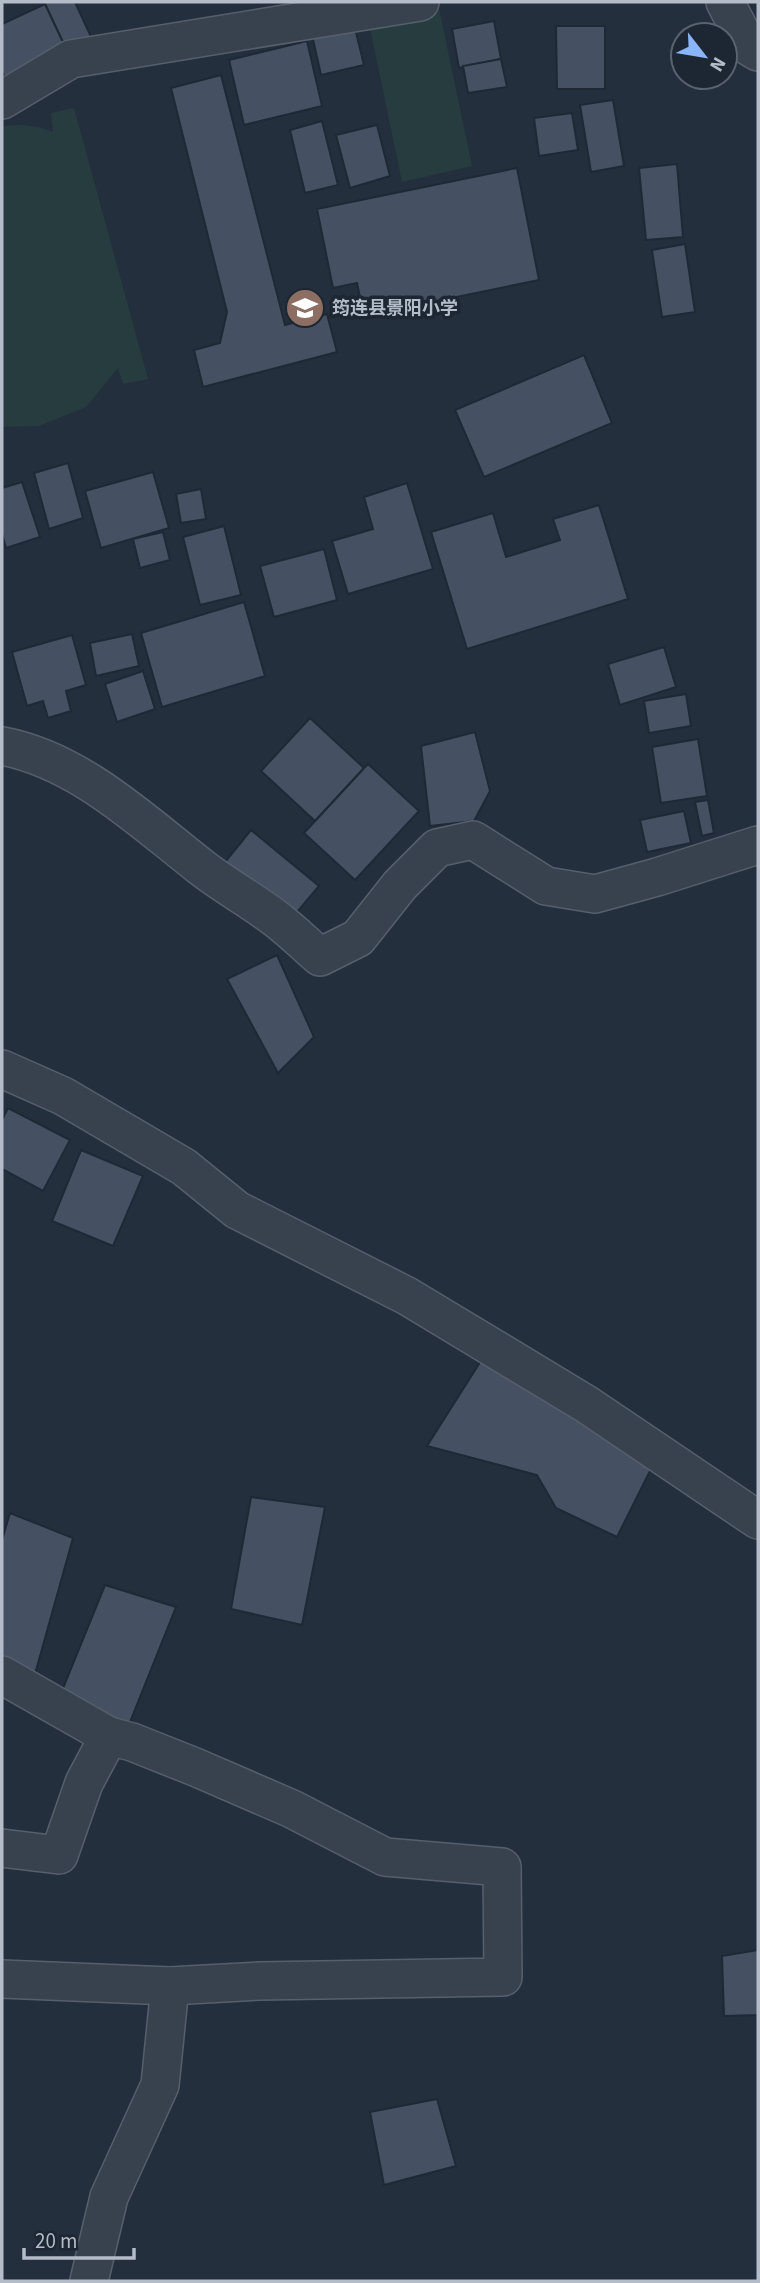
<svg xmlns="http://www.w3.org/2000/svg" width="760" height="2283" font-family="'Source Sans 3','Noto Sans SC',sans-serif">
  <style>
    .green { fill: #263c3f }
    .building { fill: #455162; stroke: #1f2835; stroke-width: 2 }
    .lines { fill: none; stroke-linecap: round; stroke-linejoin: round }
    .minor-casing { stroke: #565f6c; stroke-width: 40 }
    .minor { stroke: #38414e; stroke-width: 37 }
    .labels { text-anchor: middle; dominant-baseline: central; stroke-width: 7; stroke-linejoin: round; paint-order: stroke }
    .poi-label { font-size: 18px; font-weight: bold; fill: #b4bcc9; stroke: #1d2633; text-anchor: start }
  </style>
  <rect width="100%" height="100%" fill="#242f3e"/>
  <g class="green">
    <polygon points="439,8 472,166 402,182 369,23"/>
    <path d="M74,108L148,379L123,384L118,368L86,407L39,426L2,427V126C20,124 36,125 53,132L51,113Z"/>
  </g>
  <g class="building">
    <polygon points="44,2 75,2 92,39 67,51"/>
    <polygon points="45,4 67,51 6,80 2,72 2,24"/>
    <polygon points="352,16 364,65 321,75 310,26"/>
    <polygon points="494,21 501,59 459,68 452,29"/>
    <polygon points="556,26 605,26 605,89 557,89"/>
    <polygon points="307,41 322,106 244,125 229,60"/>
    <polygon points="501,59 507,87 468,93 463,66"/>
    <polygon points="221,75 285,325 327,314 337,352 203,387 194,350 220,343 227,312 171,88"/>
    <polygon points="613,100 624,166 591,172 580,105"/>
    <polygon points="572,113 578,150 539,156 534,118"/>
    <polygon points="322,121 338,185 305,193 290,130"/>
    <polygon points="377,125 390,176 350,188 336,135"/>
    <polygon points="677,164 683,237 646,240 639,168"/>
    <polygon points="517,168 539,280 364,316 357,283 333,288 317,209"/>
    <polygon points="685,244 695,312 662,317 652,250"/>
    <polygon points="584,355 612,423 484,477 455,410"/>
    <polygon points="68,463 83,518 49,529 34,473"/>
    <polygon points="153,472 169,528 101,548 85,491"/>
    <polygon points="22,482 40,537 6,548 2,534 2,488"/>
    <polygon points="407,483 433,569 348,594 332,541 373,529 364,497"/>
    <polygon points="201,489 206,519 181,523 176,494"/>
    <polygon points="599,505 628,599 467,649 431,532 493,513 506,557 560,540 553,519"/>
    <polygon points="224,526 241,595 200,605 183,537"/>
    <polygon points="163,532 170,560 140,568 133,539"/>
    <polygon points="324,549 337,600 274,617 260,566"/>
    <polygon points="244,602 265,676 162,707 141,633"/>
    <polygon points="132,634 139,666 96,676 90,643"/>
    <polygon points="72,635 86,685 66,691 71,711 48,718 43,701 27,706 12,652"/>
    <polygon points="664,647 676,687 620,705 608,664"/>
    <polygon points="143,671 155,709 117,722 105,684"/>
    <polygon points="686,694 691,726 649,733 644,701"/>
    <polygon points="310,718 364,768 315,821 261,771"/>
    <polygon points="475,732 490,791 474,821 430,826 421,746"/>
    <polygon points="698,739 707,796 661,803 652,747"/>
    <polygon points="368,764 419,811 355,880 304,833"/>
    <polygon points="708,800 714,833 702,836 695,802"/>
    <polygon points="684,811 691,843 647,852 640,820"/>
    <polygon points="251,830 319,886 293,917 225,862"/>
    <polygon points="277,955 314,1037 278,1073 227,979"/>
    <polygon points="8,1108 70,1140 43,1191 2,1169 2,1120"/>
    <polygon points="81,1150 143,1176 113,1246 52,1221"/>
    <polygon points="484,1356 652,1467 617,1537 556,1508 537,1475 427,1446"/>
    <polygon points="251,1497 325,1507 302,1625 231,1609"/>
    <polygon points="10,1513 73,1538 35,1674 2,1657 2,1540"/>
    <polygon points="105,1585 176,1607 128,1727 59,1698"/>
    <polygon points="758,1950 758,2015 724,2016 722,1956"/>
    <polygon points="437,2099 456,2166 384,2185 370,2112"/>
  </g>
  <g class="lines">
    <defs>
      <g id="minor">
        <polyline points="725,2 748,46 758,52"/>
        <polyline points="2,100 71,59 420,2"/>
        <path d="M2,746C78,760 141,820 201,867C224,885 251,900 275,918C291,930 305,944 320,957L358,938L400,885L437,848L473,840L546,886L595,894L657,877L758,845"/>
        <polyline points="2,1069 63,1096 184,1167 237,1210 407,1296 586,1404 758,1520"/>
        <polyline points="2,1675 109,1736 132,1742 195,1767 292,1809 385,1857 502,1867 503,1977 260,1981 170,1986 2,1979"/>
        <polyline points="2,1848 59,1855 84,1783 109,1736"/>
        <polyline points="89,2281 109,2197 160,2085 170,1986"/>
      </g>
    </defs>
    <use href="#minor" class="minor-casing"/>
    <use href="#minor" class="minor"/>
  </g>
  <defs>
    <symbol id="school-disc" viewBox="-11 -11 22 22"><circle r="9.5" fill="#8d6e63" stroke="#1d2633"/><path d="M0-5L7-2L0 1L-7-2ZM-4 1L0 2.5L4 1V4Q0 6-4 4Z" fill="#fff"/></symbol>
  </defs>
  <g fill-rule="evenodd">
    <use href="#school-disc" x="283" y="286" width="44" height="44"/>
  </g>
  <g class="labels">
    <g class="poi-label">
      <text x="332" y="308">筠连县景阳小学</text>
    </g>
  </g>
  <rect width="760" height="2283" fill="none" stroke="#b4bcc9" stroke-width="7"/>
  <g transform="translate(704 56) rotate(121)"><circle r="33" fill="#1d2633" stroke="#59626f" stroke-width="2"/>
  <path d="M0-5L12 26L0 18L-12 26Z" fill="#8ab4f8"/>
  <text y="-10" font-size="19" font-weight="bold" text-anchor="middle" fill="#b4bcc9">N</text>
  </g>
  <path d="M24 2248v10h110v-10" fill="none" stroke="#b4bcc9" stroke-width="3.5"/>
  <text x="35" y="2248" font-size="21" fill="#b4bcc9" stroke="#1d2633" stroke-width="5" paint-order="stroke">20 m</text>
</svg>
